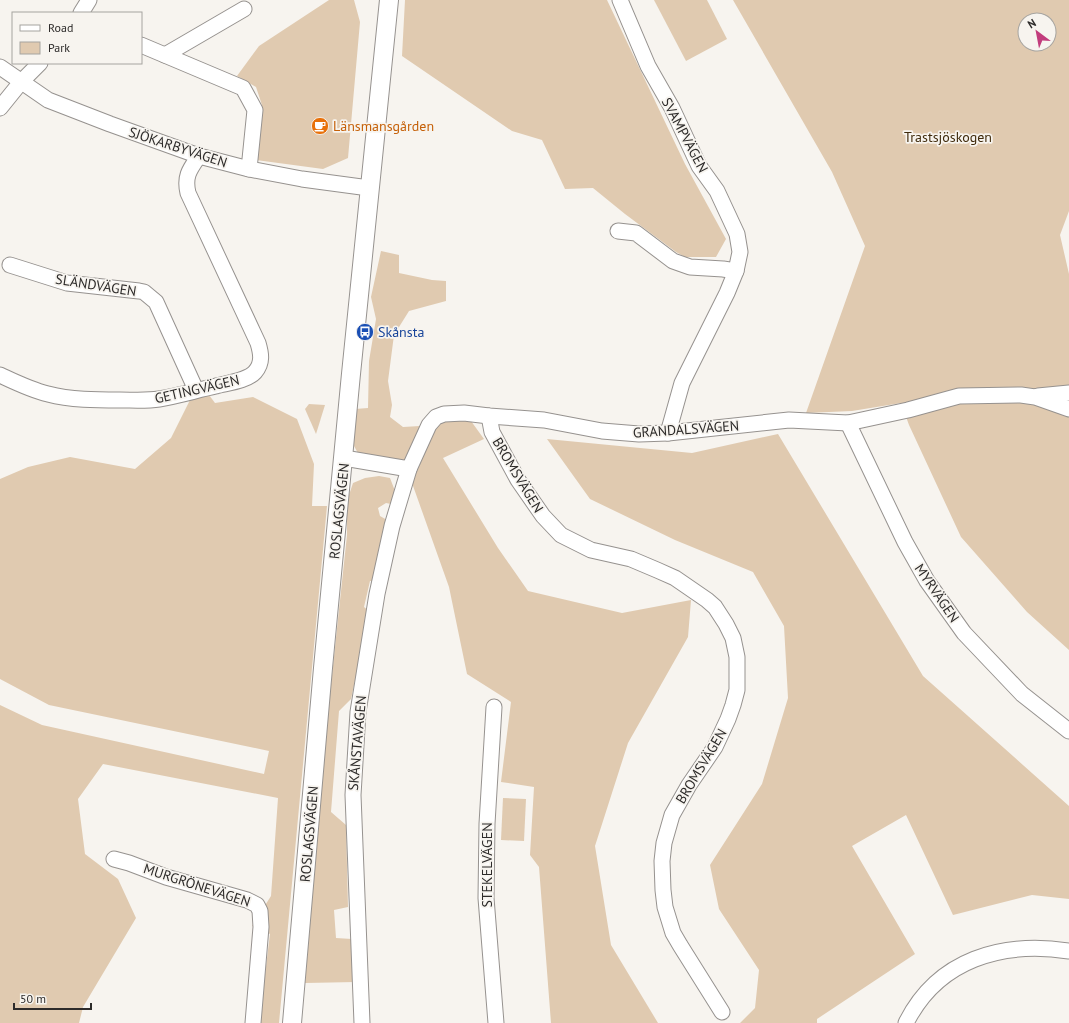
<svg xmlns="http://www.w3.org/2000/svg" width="1069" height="1023" font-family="'PT Sans',sans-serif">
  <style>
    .green { fill: #e0cab0; fill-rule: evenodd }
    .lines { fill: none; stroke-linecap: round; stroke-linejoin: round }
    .minor-casing { stroke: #96928f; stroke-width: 17 }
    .major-casing { stroke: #96928f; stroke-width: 20 }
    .minor { stroke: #fff; stroke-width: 15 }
    .major { stroke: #fff; stroke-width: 18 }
    .labels { text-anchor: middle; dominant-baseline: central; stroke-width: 3.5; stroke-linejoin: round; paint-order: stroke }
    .food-label { font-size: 14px; fill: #c56008; stroke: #f7f4ef; text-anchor: start }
    .street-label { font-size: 14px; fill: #2d2b2a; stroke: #f7f4ef }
    .park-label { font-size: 14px; fill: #402b0c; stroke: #f7f4ef }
    .transit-label { font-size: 14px; fill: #164399; stroke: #f7f4ef; text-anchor: start }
  </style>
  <rect width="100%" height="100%" fill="#f7f4ef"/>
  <g class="green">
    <polygon points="329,0 354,0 360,22 348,158 323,169 256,160 262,105 256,87 237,76 259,46"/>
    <polygon points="405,0 607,0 685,164 726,239 716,257 685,257 676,252 625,214 593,188 565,189 542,140 512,131 402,56"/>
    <polygon points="654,0 707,0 727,39 686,61"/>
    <path d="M733,0H1069V211L1060,235L1069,274V650L1027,612L961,537L909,425L901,403L852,411L806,413L865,246L832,172ZM1025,20H1049V44H1025Z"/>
    <polygon points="381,251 399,255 399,273 432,280 446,281 446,301 409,311 394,335 388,381 392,405 390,417 403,427 420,426 409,457 402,461 359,455 354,446 353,432 355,409 368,408 369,361 376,319 371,297"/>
    <polygon points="209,395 215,403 253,397 297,419 314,464 312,506 327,506 279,1023 259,1023 270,934 252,926 271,896 278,798 103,764 78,799 85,854 118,879 136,918 83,1007 79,1023 0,1023 0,705 42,725 264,774 269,751 49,705 0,679 0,479 28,467 70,457 135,469 171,438 190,400"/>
    <polygon points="309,404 325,405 316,434 305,409"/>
    <polygon points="458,418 471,421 484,439 443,458 498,548 528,591 622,613 691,600 688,637 628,743 595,846 611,945 658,1023 551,1023 539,867 530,855 534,787 501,782 511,702 467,674 449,587 412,483 437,424"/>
    <polygon points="778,434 923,676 1069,806 1069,899 1032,895 953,915 906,815 852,846 915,954 817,1019 817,1023 740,1023 755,1008 759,970 719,909 710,865 762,784 788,698 784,626 753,572 675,540 590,499 547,439 692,453"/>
    <polygon points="379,476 390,478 395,491 396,505 386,503 378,508 380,516 387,520 377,581 370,581 364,607 370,612 351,699 339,711 331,812 346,825 348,907 334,910 336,938 352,939 356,982 305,983 327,722 347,535 347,501 353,483 365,478"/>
    <polygon points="503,798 526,799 524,841 501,840"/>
  </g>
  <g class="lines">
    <defs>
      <g id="minor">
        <polyline points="620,0 648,66 672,108 699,166 717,191 737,234 740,252 736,271 727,293 682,383 668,433"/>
        <polyline points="81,13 89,0"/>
        <polyline points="141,45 243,88 255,110 249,169"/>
        <polyline points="165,55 244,9"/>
        <polyline points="0,67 48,100 110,124 199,156 249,169 302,179 369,188"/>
        <polyline points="0,108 21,82 40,63"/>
        <polyline points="618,231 636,233 673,261 690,267 723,269 736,271"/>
        <polyline points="10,265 67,283 139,291 144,292 156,302 196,390"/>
        <path d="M0,375C15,382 31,390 48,394C71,400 96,400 120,400C133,400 147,401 159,399C178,396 197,390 216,386C227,383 247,381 255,372C263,363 261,353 258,343L188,193C184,176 190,169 199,156"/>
        <polyline points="1038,396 1069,393"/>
        <polyline points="489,416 492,432 518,480 543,516 561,535 591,550 631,559 657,570 675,578 707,600 715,607 726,624 733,638 737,657 737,690 733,705 728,719 715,747 689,785 672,815 664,843 662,861 663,890 665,907 673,933 680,945 722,1012"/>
        <polyline points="848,423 905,542 927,581 964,633 1022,694 1069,731"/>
        <polyline points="344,458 409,469 429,425 436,417 444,414 464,413 489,416 544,420 602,431 639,434 668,433 789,420 848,423 908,410 959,396 1021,395 1035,397 1069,409"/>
        <polyline points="494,707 487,824 486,898 496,1023"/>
        <polyline points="114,859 129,863 166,877 247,900 257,905 260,911 261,927 253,1023"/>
        <polyline points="362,1023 353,795 358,712 377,594 392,526 409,469"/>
        <path d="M906,1023C938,959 1002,941 1069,951"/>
      </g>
      <path id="major" d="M292,1023C303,905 312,786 323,668C344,445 365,223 389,0"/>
    </defs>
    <use href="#minor" class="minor-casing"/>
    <use href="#major" class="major-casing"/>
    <use href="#minor" class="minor"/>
    <use href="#major" class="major"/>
  </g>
  <defs>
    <symbol id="cafe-disc" viewBox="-11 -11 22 22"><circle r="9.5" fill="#e8710a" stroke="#f7f4ef"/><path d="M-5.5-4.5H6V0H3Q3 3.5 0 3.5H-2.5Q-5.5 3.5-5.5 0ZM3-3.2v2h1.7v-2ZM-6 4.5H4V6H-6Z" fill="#fff"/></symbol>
    <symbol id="bus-disc" viewBox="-11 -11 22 22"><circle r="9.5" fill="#1a4fb4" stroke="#f7f4ef"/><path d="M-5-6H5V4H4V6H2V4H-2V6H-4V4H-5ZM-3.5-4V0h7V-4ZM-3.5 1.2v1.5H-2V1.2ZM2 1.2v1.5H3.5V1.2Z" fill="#fff"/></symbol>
  </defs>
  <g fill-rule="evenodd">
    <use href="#cafe-disc" x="310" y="116" width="20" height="20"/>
    <use href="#bus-disc" x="355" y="322" width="20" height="20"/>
  </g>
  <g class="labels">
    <g class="food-label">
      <text x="333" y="126">Länsmansgården</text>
    </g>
    <g class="street-label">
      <text transform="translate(685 135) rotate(62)">SVAMPVÄGEN</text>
      <text transform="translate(178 147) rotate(18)">SJÖKARBYVÄGEN</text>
      <text transform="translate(96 285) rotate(9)">SLÄNDVÄGEN</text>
      <text transform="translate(197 389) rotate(-13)">GETINGVÄGEN</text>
      <text transform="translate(686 429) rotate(-4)">GRANDALSVÄGEN</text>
      <text transform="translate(518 475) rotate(59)">BROMSVÄGEN</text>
      <text transform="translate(339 511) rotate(-84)">ROSLAGSVÄGEN</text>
      <text transform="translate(937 593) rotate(56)">MYRVÄGEN</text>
      <text transform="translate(357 743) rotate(-85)">SKÅNSTAVÄGEN</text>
      <text transform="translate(701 766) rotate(-59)">BROMSVÄGEN</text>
      <text transform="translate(309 834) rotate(-85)">ROSLAGSVÄGEN</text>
      <text transform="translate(487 865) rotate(-90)">STEKELVÄGEN</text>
      <text transform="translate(197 885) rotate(18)">MURGRÖNEVÄGEN</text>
    </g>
    <g class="park-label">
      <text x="948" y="137">Trastsjöskogen</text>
    </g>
    <g class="transit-label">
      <text x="378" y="332">Skånsta</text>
    </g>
  </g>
  <rect x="12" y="12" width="130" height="52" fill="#f7f4ef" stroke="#a6a4a0"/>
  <rect x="20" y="25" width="20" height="6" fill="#ffffff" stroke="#a6a4a0"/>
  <text x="48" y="32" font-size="12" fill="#2d2b2a">Road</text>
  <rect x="20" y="42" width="20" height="12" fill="#e0cab0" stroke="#a6a4a0"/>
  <text x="48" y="52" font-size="12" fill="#2d2b2a">Park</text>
  <g transform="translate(1037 32) rotate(328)"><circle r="19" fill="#f7f4ef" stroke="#a6a4a0"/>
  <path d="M0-3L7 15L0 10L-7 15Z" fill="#c23c7c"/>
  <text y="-6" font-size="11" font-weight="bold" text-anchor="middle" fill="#2d2b2a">N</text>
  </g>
  <path d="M14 1003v6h77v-6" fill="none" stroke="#2d2b2a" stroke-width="2"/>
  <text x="20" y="1003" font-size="12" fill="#2d2b2a" stroke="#f7f4ef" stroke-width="3" paint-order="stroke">50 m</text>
</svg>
